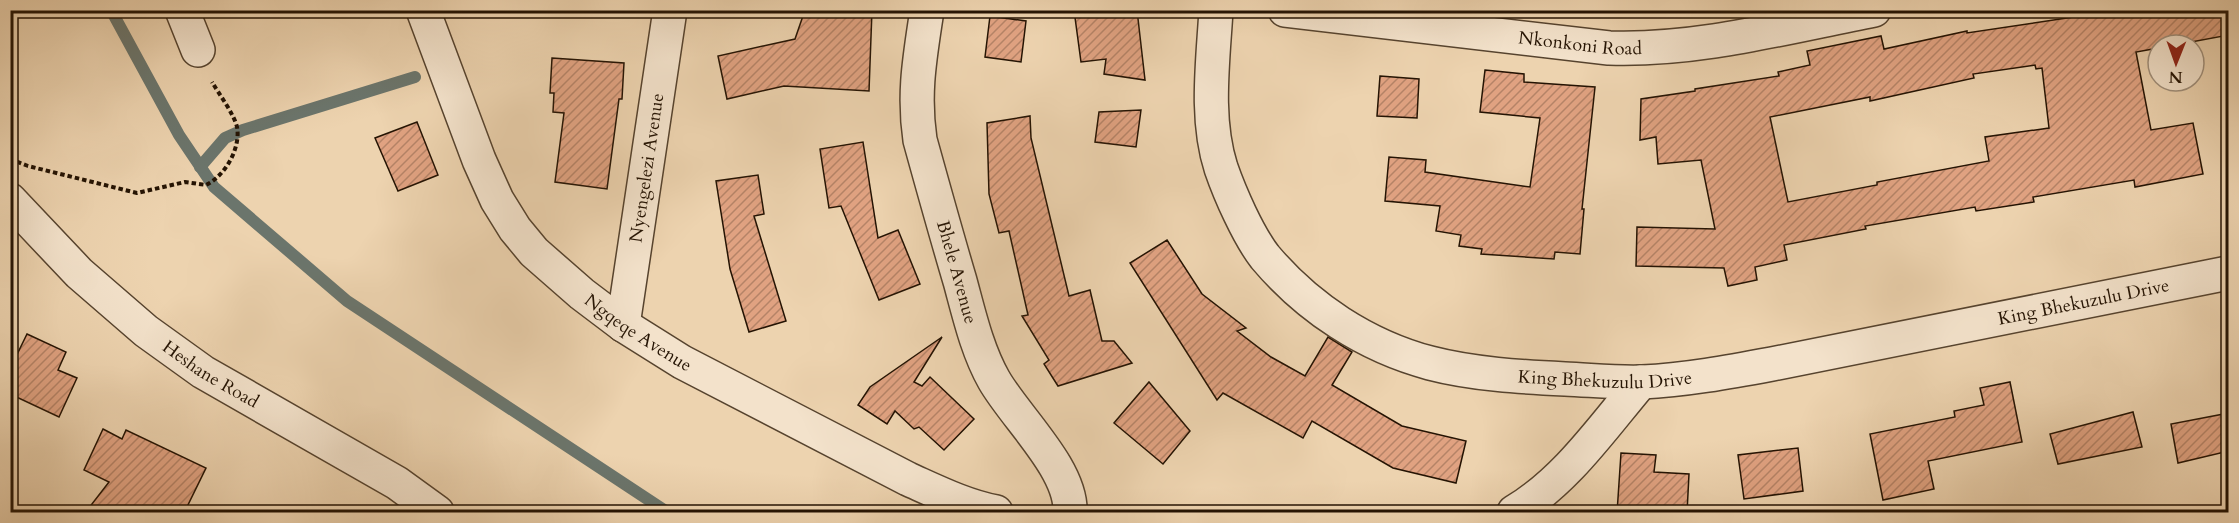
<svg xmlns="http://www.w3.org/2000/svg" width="2239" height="523" font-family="Cardo,serif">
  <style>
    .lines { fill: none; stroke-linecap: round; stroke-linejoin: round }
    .stream { stroke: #6b756c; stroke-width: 12 }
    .building { fill: url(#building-hatch); stroke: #241303; stroke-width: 1.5; fill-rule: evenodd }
    .minor-casing { stroke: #56432e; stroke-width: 36 }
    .tertiary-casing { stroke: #56432e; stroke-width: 36 }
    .path { stroke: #241303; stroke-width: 4; stroke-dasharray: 4.5 3; stroke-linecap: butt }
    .minor { stroke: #f3e2cb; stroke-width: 33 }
    .tertiary { stroke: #f3e2cb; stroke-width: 33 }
    .labels { text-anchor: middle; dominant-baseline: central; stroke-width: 4.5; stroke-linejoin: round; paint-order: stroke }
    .street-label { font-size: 18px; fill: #241303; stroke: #f3e2cb }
  </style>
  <defs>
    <pattern id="building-hatch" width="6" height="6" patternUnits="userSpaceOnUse" patternTransform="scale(1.5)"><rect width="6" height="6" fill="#e0a281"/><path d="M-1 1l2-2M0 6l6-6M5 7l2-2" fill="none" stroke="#b58367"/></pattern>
  </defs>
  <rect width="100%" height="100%" fill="#edd3af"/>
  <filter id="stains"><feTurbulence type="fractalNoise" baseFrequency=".00333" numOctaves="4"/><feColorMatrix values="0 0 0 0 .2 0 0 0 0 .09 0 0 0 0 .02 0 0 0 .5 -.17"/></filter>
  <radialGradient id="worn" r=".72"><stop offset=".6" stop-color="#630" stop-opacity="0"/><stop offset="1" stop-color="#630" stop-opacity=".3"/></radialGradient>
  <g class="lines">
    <g class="stream">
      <polyline points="111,10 179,135 214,187 347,301 667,512"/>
      <polyline points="200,167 225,138 243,130 415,77"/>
    </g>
  </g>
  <g class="building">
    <polygon points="805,10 872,10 869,91 784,86 727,99 718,56 795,39"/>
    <polygon points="1074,10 1137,10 1145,80 1104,74 1106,59 1081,62"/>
    <path d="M2120,10H2229V35L2175,45H2158V48L2136,52L2151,130L2193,123L2203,174L2135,187L2134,180L2033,197L2034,202L1976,211L1975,207L1865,226L1866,229L1784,245L1787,260L1755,267L1757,280L1728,286L1724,268L1636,266L1637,227L1715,229L1701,160L1658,164L1656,137L1640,140L1641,99L1695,91V89L1779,76L1778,72L1810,65L1807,51L1881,36L1884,49L1967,31V33ZM2035,65L2036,69L2042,68L2049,128L1985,137L1989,161L1877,182V185L1788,202L1770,117L1870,97V101L1974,78L1973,74Z"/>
    <polygon points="990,16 1026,21 1021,62 985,57"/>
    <polygon points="552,58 624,63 622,99 619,99 607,189 555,182 564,113 553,112 554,93 550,93"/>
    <polygon points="1485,70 1524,74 1524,82 1595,87 1582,209 1584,209 1580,254 1555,252 1554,259 1481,254 1482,249 1459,246 1461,235 1436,231 1440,206 1385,201 1389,157 1426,160 1425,172 1530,187 1540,118 1480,112"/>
    <polygon points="1380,76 1419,79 1417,118 1377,116"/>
    <polygon points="1141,110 1136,147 1095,142 1099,112"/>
    <polygon points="1030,116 1031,138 1069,296 1090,290 1102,341 1114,341 1132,363 1058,386 1044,364 1049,360 1022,316 1028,315 1009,231 999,233 989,194 987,123"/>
    <polygon points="417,122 438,175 398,191 375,138"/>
    <polygon points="863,142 878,238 898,230 920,284 879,300 841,206 829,208 820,149"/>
    <polygon points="758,175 764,214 754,216 786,321 749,332 730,269 716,181"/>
    <polygon points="1167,240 1202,294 1246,328 1237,331 1271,357 1305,376 1328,337 1352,352 1332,385 1402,426 1466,441 1456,483 1393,468 1312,421 1303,438 1223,393 1217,400 1130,263"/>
    <polygon points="27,334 66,352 58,370 77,378 59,417 10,394 10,369"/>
    <polygon points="942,337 914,382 922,386 930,377 974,419 944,450 919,427 914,429 895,411 887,424 858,405 870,387"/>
    <polygon points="1149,382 1190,431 1163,464 1114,423"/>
    <polygon points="2010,382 2022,442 1928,461 1934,489 1883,500 1870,434 1955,417 1954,411 1984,405 1980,388"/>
    <polygon points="2133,412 2142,447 2058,464 2050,434"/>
    <polygon points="2229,413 2229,451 2178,463 2171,424"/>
    <polygon points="103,429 122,439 126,430 206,468 184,513 85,513 109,482 84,470"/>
    <polygon points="1798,448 1803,491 1744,499 1738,455"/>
    <polygon points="1621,453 1656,455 1654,472 1689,474 1687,513 1617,513"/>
  </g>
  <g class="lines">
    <defs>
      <g id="minor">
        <polyline points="182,10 198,50"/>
        <path id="s1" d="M423,10L479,160L497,200L515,229L534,252L582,294L623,325L682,362L908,479C937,492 965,506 996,512"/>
        <path id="s2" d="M927,10C920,57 913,93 920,140C933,187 946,234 960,281C969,314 977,350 994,380C1015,417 1072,469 1070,512"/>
        <path id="s3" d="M1285,10L1609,48C1698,51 1786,27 1874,10"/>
        <path id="s4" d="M10,200L79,273L146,331L203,372L397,483L437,512"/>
        <path id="s5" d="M623,325L670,10"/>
        <path d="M1514,512C1566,481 1602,428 1641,382"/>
      </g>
      <g id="tertiary">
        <path id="s6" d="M1216,10C1213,62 1205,118 1221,168C1230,194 1248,235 1265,257C1308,308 1366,346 1430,363C1472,374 1522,377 1565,379C1590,380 1617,383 1642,382C1685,380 1729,372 1772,364L2228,273"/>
      </g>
    </defs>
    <use href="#minor" class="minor-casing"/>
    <use href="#tertiary" class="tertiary-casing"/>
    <path class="path" d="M10,159L28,166L137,193L185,182L206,185C225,176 241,148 237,127C234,114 219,94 212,82"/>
    <use href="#minor" class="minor"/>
    <use href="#tertiary" class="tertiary"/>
  </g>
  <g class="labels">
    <g class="street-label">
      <text stroke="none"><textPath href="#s3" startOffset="297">Nkonkoni Road</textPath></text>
      <text stroke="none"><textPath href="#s5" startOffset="159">Nyengelezi Avenue</textPath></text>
      <text stroke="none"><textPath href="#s2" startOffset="268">Bhele Avenue</textPath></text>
      <text stroke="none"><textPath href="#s6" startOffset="1120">King Bhekuzulu Drive</textPath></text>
      <text stroke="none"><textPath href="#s1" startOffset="400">Ngqeqe Avenue</textPath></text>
      <text stroke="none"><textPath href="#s4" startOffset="267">Heshane Road</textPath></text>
      <text stroke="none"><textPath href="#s6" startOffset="634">King Bhekuzulu Drive</textPath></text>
    </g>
  </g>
  <rect width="2239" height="523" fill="none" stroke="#edd3af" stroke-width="36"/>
  <rect x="12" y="12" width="2215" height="499" fill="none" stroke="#241303" stroke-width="3"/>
  <rect x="18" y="18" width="2203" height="487" fill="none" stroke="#241303" stroke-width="1.5"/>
  <g transform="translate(2176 63) rotate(181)"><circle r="28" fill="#f3e2cb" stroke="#a08f7b" stroke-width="1.5"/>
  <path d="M0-4.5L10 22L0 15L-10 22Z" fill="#8f2418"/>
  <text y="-9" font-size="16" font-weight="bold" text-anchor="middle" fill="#241303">N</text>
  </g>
  <rect width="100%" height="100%" filter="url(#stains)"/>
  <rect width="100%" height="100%" fill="url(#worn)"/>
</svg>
